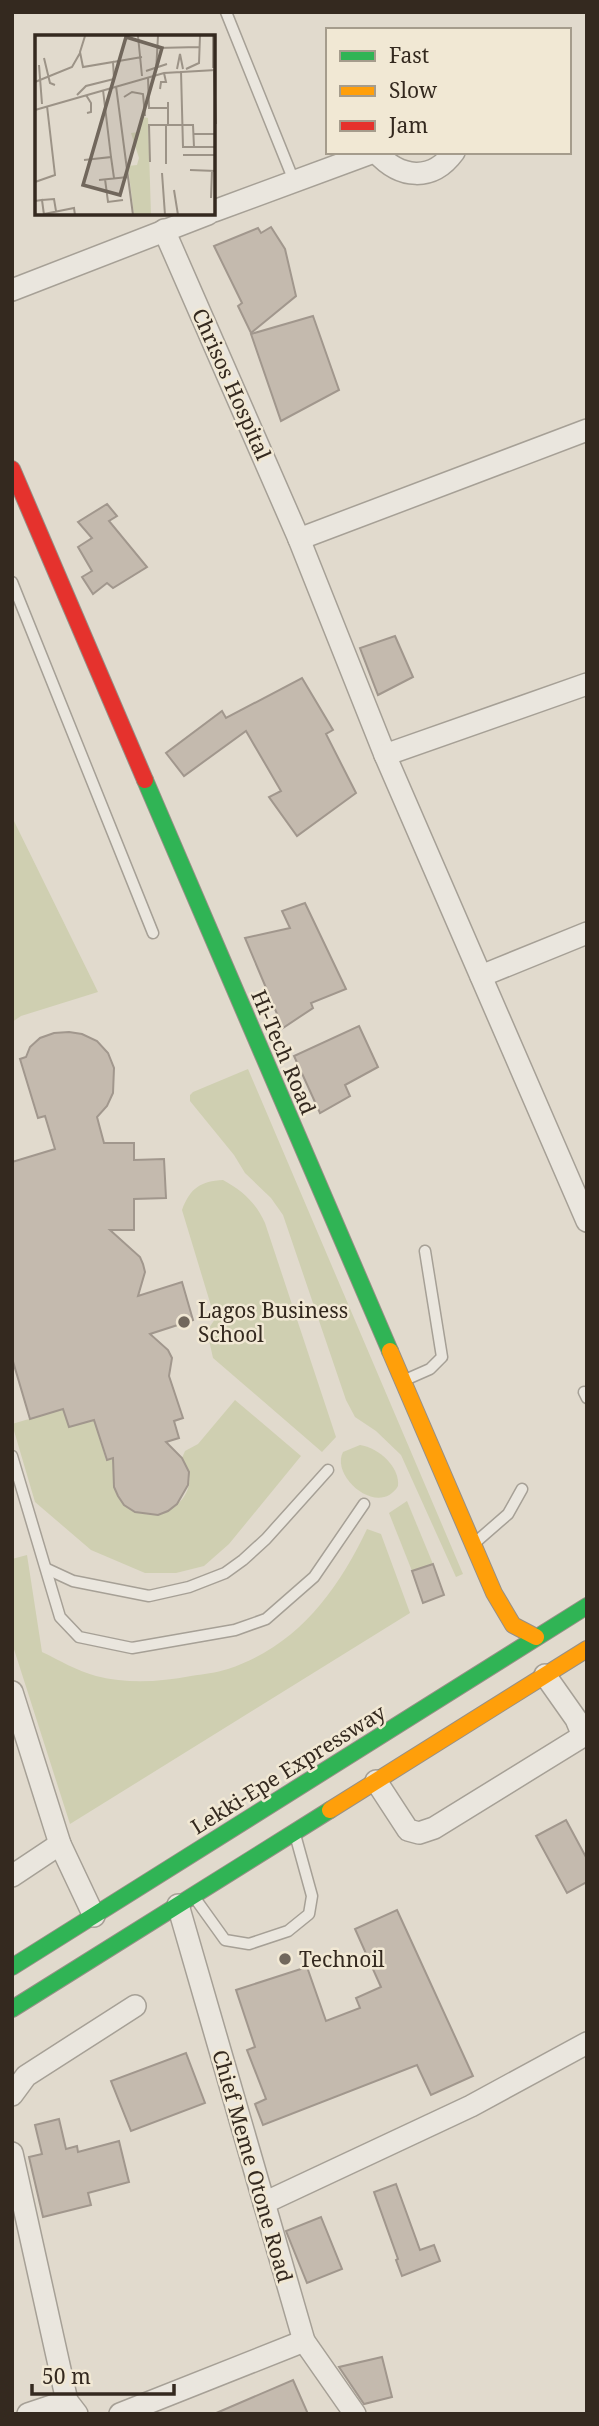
<svg xmlns="http://www.w3.org/2000/svg" width="599" height="2426" font-family="'Noto Serif',serif">
  <style>
    .green { fill: #cfcfb1 }
    .building { fill: #c4baae; stroke: #a1978d; stroke-width: 2 }
    .lines { fill: none; stroke-linecap: round; stroke-linejoin: round }
    .lane-casing { stroke: #a6a096; stroke-width: 13 }
    .street-casing { stroke: #a6a096; stroke-width: 24 }
    .fast-casing { stroke: #968f86; stroke-width: 18 }
    .slow-casing { stroke: #968f86; stroke-width: 18 }
    .jam-casing { stroke: #968f86; stroke-width: 18 }
    .lane { stroke: #eae6de; stroke-width: 10 }
    .street { stroke: #eae6de; stroke-width: 21 }
    .fast { stroke: #30b455; stroke-width: 16 }
    .slow { stroke: #ff9f0a; stroke-width: 16 }
    .jam { stroke: #e5322d; stroke-width: 16 }
    .poi-dot { fill: #71675c; stroke: #f1e8d4; stroke-width: 2.5 }
    .labels { text-anchor: middle; dominant-baseline: central; stroke-width: 5; stroke-linejoin: round; paint-order: stroke }
    .street-label { font-size: 21px; fill: #34291f; stroke: #f1e8d4 }
    .poi-label { font-size: 21px; fill: #34291f; stroke: #f1e8d4; text-anchor: start }
    .inset-road { fill: none; stroke: #9c9387; stroke-width: 2 }
    .view { fill: #71675c; fill-opacity: 0.15; stroke: #71675c; stroke-width: 3.5 }
    .inset-edge { fill: none; stroke: #34291f; stroke-width: 3.5 }
  </style>
  <rect width="100%" height="100%" fill="#e1dacd"/>
  <g class="green">
    <polygon points="12,817 98,992 21,1016 12,1022"/>
    <polygon points="248,1069 463,1574 456,1577 401,1455 376,1431 355,1417 346,1400 283,1215 271,1198 245,1173 234,1155 190,1101 190,1095 193,1092"/>
    <path d="M223,1180C243,1191 256,1203 265,1223L336,1437L322,1452L213,1358L207,1331L215,1319L182,1210C190,1188 201,1181 223,1180Z"/>
    <path d="M235,1400L301,1456L229,1544L204,1566L176,1573H145L91,1550L35,1502L12,1424L63,1409L69,1427L94,1420L106,1460L113,1458C117,1471 111,1483 118,1496C136,1530 195,1513 189,1473C188,1468 184,1462 182,1458L185,1451L198,1444Z"/>
    <path d="M360,1445C379,1448 400,1467 398,1486C379,1518 330,1477 343,1452Z"/>
    <polygon points="407,1501 433,1564 412,1571 389,1513"/>
    <path d="M367,1529L381,1534L410,1613L70,1824L12,1643V1559L27,1555L42,1652C59,1660 77,1671 96,1676C128,1684 159,1682 191,1676C203,1674 216,1673 228,1669C297,1646 337,1592 367,1529Z"/>
  </g>
  <g class="building">
    <polygon points="271,227 285,249 296,296 251,333 238,306 242,303 214,246 258,228 261,233"/>
    <polygon points="313,316 339,390 281,421 251,334"/>
    <polygon points="107,504 117,516 109,521 147,567 113,588 107,583 93,594 82,577 92,571 78,547 92,538 78,522"/>
    <polygon points="395,636 413,677 378,695 360,648"/>
    <polygon points="302,678 333,730 326,734 356,793 297,836 269,797 281,791 246,731 184,776 166,753 222,711 226,718"/>
    <polygon points="305,903 346,989 311,1003 313,1008 283,1028 245,938 290,928 282,911"/>
    <polygon points="359,1026 378,1067 345,1085 350,1096 320,1113 294,1056"/>
    <polygon points="69,1032 82,1034 97,1041 108,1053 114,1068 113,1093 107,1106 97,1117 104,1143 134,1143 134,1160 164,1159 166,1198 134,1199 134,1230 110,1230 140,1257 143,1264 145,1272 138,1296 182,1282 193,1320 150,1334 168,1350 172,1358 169,1376 183,1418 174,1421 179,1438 166,1442 182,1458 189,1472 188,1485 177,1504 168,1511 158,1515 135,1512 124,1505 118,1496 114,1487 113,1458 107,1460 94,1420 69,1427 63,1409 30,1419 12,1358 12,1162 55,1149 45,1116 38,1118 20,1059 26,1057 30,1047 40,1038 54,1033"/>
    <polygon points="433,1564 444,1595 423,1603 412,1571"/>
    <polygon points="566,1820 587,1859 587,1882 567,1893 536,1836"/>
    <polygon points="397,1910 473,2076 431,2095 417,2065 263,2125 255,2104 266,2099 247,2050 255,2047 236,1990 307,1967 326,2021 360,2008 356,1998 381,1987 355,1929"/>
    <polygon points="186,2053 205,2103 131,2131 111,2081"/>
    <polygon points="59,2119 66,2149 77,2146 78,2152 119,2141 129,2182 88,2193 91,2205 43,2217 29,2157 42,2154 35,2125"/>
    <polygon points="396,2184 420,2250 434,2245 440,2261 402,2276 396,2260 398,2259 374,2192"/>
    <polygon points="321,2217 342,2269 307,2283 286,2231"/>
    <polygon points="382,2357 392,2397 364,2404 339,2367"/>
    <polygon points="293,2380 308,2414 214,2414"/>
  </g>
  <g class="lines">
    <defs>
      <g id="lane">
        <polyline points="226,12 294,181"/>
        <polyline points="12,582 153,933"/>
        <polyline points="405,1380 430,1369 442,1357 425,1251"/>
        <polyline points="584,1392 587,1398"/>
        <polyline points="12,1456 60,1617 79,1637 132,1648 235,1630 266,1619 314,1577 364,1504"/>
        <polyline points="477,1541 508,1514 522,1489"/>
        <polyline points="47,1569 73,1581 149,1596 189,1587 225,1573 243,1560 266,1539 328,1470"/>
        <polyline points="197,1901 225,1940 249,1944 288,1931 309,1914 312,1896 296,1838"/>
      </g>
      <g id="street">
        <path d="M376,152C400,179 432,182 454,152"/>
        <polyline points="214,211 374,152"/>
        <polyline points="164,230 299,539"/>
        <polyline points="12,290 208,214"/>
        <polyline points="587,430 299,539 385,755 587,1221"/>
        <polyline points="385,755 587,684"/>
        <polyline points="481,976 587,933"/>
        <polyline points="12,1692 60,1844 94,1916"/>
        <polyline points="376,1781 408,1830 419,1833 434,1828 583,1736 576,1719 545,1675"/>
        <polyline points="12,1876 60,1844"/>
        <polyline points="178,1905 304,2341 355,2414"/>
        <polyline points="12,2095 26,2076 135,2006"/>
        <polyline points="12,2153 67,2401 77,2414"/>
        <polyline points="264,2203 471,2106 587,2043"/>
        <polyline points="28,2414 67,2401"/>
        <polyline points="120,2414 304,2341"/>
      </g>
      <g id="fast">
        <polyline points="145,780 390,1351"/>
        <polyline points="12,1967 587,1606"/>
        <polyline points="12,2009 330,1810"/>
      </g>
      <g id="slow">
        <polyline points="390,1351 494,1593 513,1625 536,1637"/>
        <polyline points="330,1810 587,1649"/>
      </g>
      <polyline id="jam" points="12,469 145,780"/>
    </defs>
    <use href="#lane" class="lane-casing"/>
    <use href="#street" class="street-casing"/>
    <use href="#fast" class="fast-casing"/>
    <use href="#slow" class="slow-casing"/>
    <use href="#jam" class="jam-casing"/>
    <use href="#lane" class="lane"/>
    <use href="#street" class="street"/>
    <use href="#fast" class="fast"/>
    <use href="#slow" class="slow"/>
    <use href="#jam" class="jam"/>
  </g>
  <g class="poi-dot">
    <circle cx="184" cy="1322" r="7"/>
    <circle cx="285" cy="1959" r="7"/>
  </g>
  <g class="labels">
    <g class="street-label">
      <text transform="translate(232 384) rotate(66)">Chrisos Hospital</text>
      <text transform="translate(284 1052) rotate(67)">Hi-Tech Road</text>
      <text transform="translate(288 1769) rotate(-32)">Lekki-Epe Expressway</text>
      <text transform="translate(253 2166) rotate(74)">Chief Meme Otone Road</text>
    </g>
    <g class="poi-label">
      <text x="198" y="1310">Lagos Business<tspan x="198" dy="24">School</tspan></text>
      <text x="299" y="1959">Technoil</text>
    </g>
  </g>
  <g transform="translate(35 35)">
    <rect width="180" height="180" fill="#e1dacd"/>
    <path d="M108,82L113,83L116,180H99L93,131L102,130L104,123L96,98L103,97Z" fill="#cfcfb1"/>
    <path class="inset-road" d="M103,1L107,41M122,13L164,12M9,23L15,48L20,50M78,27L107,22M4,30L7,69M178,33V1M142,34L145,19L148,34M151,34L164,28L165,1M179,35L181,89M111,36L132,29M146,36L148,112H181M121,37L123,1M113,43L114,73H133M0,47L37,32L45,18M81,51L98,180M125,54L126,47H131L129,38M42,60L51,51L79,44L78,27L48,32L45,17L50,1M51,60L56,68V77L52,78M89,62L97,57L108,59L110,81M133,67V90M0,75L129,38L181,35M131,90V129M159,99H181M148,120H181M76,122L79,143M49,125L76,122L68,55M115,127L114,90H158L159,112M155,135L181,136M127,138L130,180M70,144L73,167L88,165M64,145L93,142M0,147L20,140L12,71M139,155L143,180M176,163L177,135M7,165L19,164L21,176M0,166L7,165L9,180M9,179L39,173L40,180"/>
    <path class="view" d="M91,2L127,13L85,160L48,150Z"/>
    <rect width="180" height="180" class="inset-edge"/>
  </g>
  <rect width="599" height="2426" fill="none" stroke="#34291f" stroke-width="28"/>
  <rect x="326" y="28" width="245" height="126" fill="#f1e8d4" stroke="#a59c8c" stroke-width="2"/>
  <rect x="340" y="51" width="35" height="10" fill="#30b455" stroke="#a59c8c" stroke-width="2"/>
  <text x="389" y="63" font-size="21" fill="#34291f">Fast</text>
  <rect x="340" y="86" width="35" height="10" fill="#ff9f0a" stroke="#a59c8c" stroke-width="2"/>
  <text x="389" y="98" font-size="21" fill="#34291f">Slow</text>
  <rect x="340" y="121" width="35" height="10" fill="#e5322d" stroke="#a59c8c" stroke-width="2"/>
  <text x="389" y="133" font-size="21" fill="#34291f">Jam</text>
  <path d="M32 2384v10h142v-10" fill="none" stroke="#34291f" stroke-width="3.5"/>
  <text x="42" y="2384" font-size="21" fill="#34291f" stroke="#f1e8d4" stroke-width="5" paint-order="stroke">50 m</text>
</svg>
